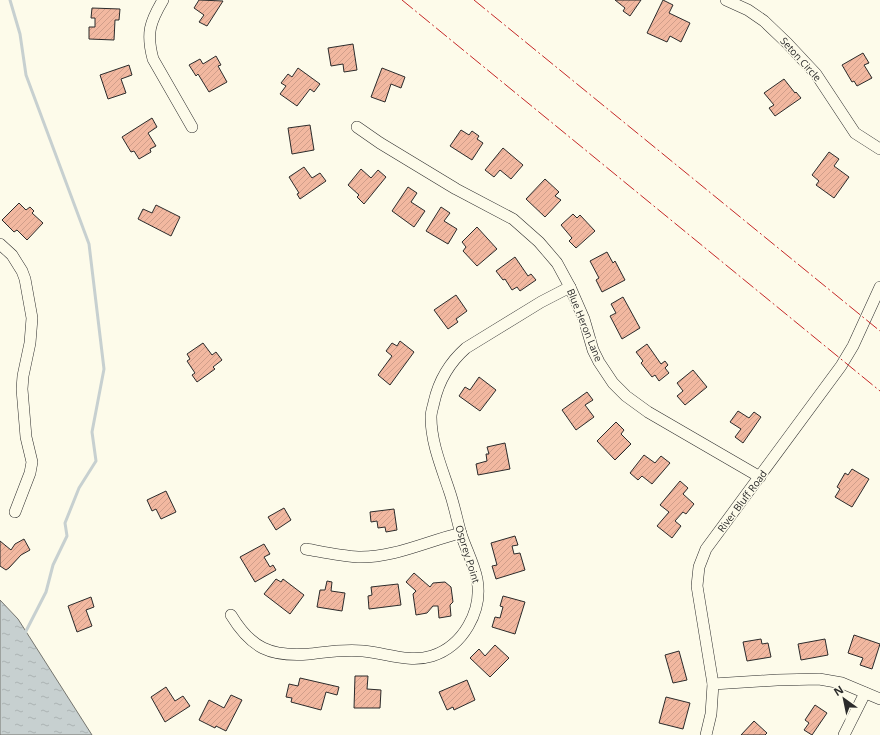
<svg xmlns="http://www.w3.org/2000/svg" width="880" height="735" font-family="'Open Sans',sans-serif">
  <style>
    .water { fill: url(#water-ripples); stroke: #74746e }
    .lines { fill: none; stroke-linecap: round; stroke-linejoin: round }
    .stream { stroke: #c7d0d0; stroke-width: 3 }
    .building { fill: url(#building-hatch); stroke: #2b2b2b }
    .minor-casing { stroke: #2b2b2b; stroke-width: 12 }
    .minor { stroke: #fdfbea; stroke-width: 11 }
    .power { stroke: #c62828; stroke-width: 1; stroke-dasharray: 14 3 2 3; stroke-linecap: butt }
    .labels { text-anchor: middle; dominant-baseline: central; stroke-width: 3; stroke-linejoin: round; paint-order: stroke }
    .street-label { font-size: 10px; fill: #2b2b2b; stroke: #fdfbea }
  </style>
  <defs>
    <pattern id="water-ripples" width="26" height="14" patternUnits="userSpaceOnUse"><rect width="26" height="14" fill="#c7d0d0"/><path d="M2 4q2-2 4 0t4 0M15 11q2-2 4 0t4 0" fill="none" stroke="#abb3b3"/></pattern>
    <pattern id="building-hatch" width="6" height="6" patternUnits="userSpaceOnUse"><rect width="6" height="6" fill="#f2b8a0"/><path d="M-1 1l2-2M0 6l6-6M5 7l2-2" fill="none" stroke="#d09e8a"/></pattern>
  </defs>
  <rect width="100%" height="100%" fill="#fdfbea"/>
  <polygon class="water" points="0,600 18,619 92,735 0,735"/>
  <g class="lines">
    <polyline class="stream" points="10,0 20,34 26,75 89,244 104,369 92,432 96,461 79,488 65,523 67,536 53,565 46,592 25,633"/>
  </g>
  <g class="building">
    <polygon points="199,0 223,1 207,26 199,22 204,15 194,8"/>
    <polygon points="615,0 641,0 630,16 623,11 625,8"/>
    <polygon points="663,0 673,5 669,13 690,23 681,42 670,36 667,42 647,33"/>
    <polygon points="92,8 120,9 119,20 115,20 114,40 89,39 89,27 95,27 95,18 91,18"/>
    <polygon points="353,44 357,70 344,72 343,64 331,66 328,48"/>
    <polygon points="863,53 869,63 864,65 872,78 857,86 854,81 852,82 842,65"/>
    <polygon points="216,56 221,65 218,66 227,82 209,92 198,74 196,76 189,65 200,59 203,64"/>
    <polygon points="129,65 132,75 121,79 126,93 108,99 100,75"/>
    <polygon points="298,68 320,84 314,92 310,89 297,106 280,94 286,86 281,83 288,74 292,77"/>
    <polygon points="382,68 405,77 401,88 391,84 385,102 371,97"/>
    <polygon points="784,79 795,93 796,92 801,98 775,116 769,108 774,105 764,93"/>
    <polygon points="152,118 157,127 148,133 156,146 150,149 151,152 139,159 134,151 131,152 122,137"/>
    <polygon points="310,125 314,150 292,154 288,128"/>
    <polygon points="461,130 469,135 472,131 479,136 477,139 483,143 472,160 450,146"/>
    <polygon points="503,148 523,165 511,179 500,170 494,177 485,170"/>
    <polygon points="829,152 839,159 834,166 849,177 834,198 816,185 819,181 812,175"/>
    <polygon points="304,167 312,178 320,173 326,181 300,199 297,194 299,193 289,177"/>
    <polygon points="361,169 371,178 378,170 386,177 364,204 357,197 359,195 348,185"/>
    <polygon points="545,179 559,192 555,196 561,200 545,217 526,199"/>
    <polygon points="408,187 417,193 411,202 425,211 414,227 392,211"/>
    <polygon points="19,203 26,210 30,207 34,211 32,213 43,223 27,240 17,230 14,232 2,220"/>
    <polygon points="156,205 180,217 171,236 138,219 143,209 152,213"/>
    <polygon points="441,207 450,213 444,221 457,229 448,244 426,231"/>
    <polygon points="573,214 577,218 580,215 595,231 576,248 569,241 572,238 561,225"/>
    <polygon points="477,227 497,249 477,266 463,251 466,247 462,242"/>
    <polygon points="607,252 613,263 615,261 625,280 602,292 596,280 599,278 590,261"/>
    <polygon points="515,257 528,276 531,274 536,280 520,291 517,287 512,290 505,279 503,280 496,271"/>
    <polygon points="456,295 467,311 456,319 458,322 448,329 434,310"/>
    <polygon points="623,297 640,328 622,339 610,316 616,313 611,304"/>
    <polygon points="400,341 414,352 390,385 378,375 392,356 386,351 392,343 397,346"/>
    <polygon points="203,343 212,355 216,352 222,360 213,367 215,369 197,382 192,375 195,373 187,361 190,359 187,354"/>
    <polygon points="647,344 661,364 665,361 668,365 665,368 669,373 659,381 655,375 652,377 641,363 643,361 636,352"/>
    <polygon points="693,370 707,387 685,405 677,396 683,391 677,383"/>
    <polygon points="479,377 496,390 480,411 459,396 465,387 470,390"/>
    <polygon points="587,392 593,400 585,405 594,417 576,430 562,410"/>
    <polygon points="738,411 749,418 754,412 761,417 743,443 735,437 741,429 730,422"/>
    <polygon points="616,422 624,430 621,434 631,444 615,460 597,441"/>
    <polygon points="505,443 510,469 478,475 476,464 487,461 486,454 489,454 487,447"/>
    <polygon points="644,455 655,463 661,456 670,463 652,484 642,476 638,480 630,473"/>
    <polygon points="852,469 869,479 852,507 835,497 840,489 837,487 845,473 848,475"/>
    <polygon points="680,481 688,488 683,494 694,504 686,514 683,512 675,521 681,526 672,538 657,526 669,512 660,505"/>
    <polygon points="166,491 176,512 161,519 156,509 152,511 147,500"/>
    <polygon points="284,508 291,520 276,530 268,517"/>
    <polygon points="394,509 397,530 386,532 385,527 378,528 377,521 371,522 370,512"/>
    <polygon points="515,536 518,545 512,546 514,554 520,553 525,570 496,579 492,566 497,565 491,543"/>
    <polygon points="24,539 30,550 21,555 9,568 6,570 0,566 0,541 11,550 15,544"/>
    <polygon points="264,544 270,554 264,557 270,567 273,565 276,570 255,582 240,557"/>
    <polygon points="414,573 430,587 433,583 445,582 451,587 453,602 450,605 451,616 439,618 438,606 433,606 427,613 416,615 413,594 416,591 406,582"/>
    <polygon points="276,579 281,582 283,579 304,595 290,614 264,594"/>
    <polygon points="327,581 332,582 331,591 345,593 342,611 317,607 320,590 325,590"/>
    <polygon points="398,584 401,605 369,609 368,596 372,595 371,587"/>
    <polygon points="503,596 525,602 515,634 492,627 495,617 500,618 503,607 500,606"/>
    <polygon points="91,597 94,607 86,610 92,626 77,632 68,606"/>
    <polygon points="854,635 880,644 872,669 860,665 863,658 848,653"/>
    <polygon points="761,639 762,644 768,643 771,657 747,661 743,642"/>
    <polygon points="825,639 828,655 801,660 798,644"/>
    <polygon points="495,645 509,658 490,677 470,658 479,649 485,656"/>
    <polygon points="679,651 687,680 673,683 665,655"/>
    <polygon points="355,676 368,676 367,689 381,690 380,708 354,708"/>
    <polygon points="300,678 339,687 337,695 326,692 321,710 291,702 292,698 286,697 289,684 298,686"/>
    <polygon points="467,680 475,700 454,710 453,707 447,710 439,692"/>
    <polygon points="166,687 175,701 183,696 190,706 165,722 151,697"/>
    <polygon points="231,695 242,700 226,731 216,726 215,728 199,720 209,700 224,708"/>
    <polygon points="666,697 690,703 683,729 659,723"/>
    <polygon points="815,705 827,713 812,735 804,730 809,723 805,720"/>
    <polygon points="754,721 767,733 765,735 741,735"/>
  </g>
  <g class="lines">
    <defs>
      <g id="minor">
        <path d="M163,0C150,22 146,33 153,59L192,127"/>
        <polyline points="726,0 748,10 764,21 787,43 816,74 855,133 880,149"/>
        <polyline points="357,127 380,143 456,189 513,219 539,242 557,263 570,287 584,319 593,350 599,362 613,383 626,396 648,412 760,477"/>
        <polyline points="0,244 12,255 22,271 25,279 32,318 30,343 23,376 22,389 26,437 32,462 30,473 15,512"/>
        <path d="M306,549C323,552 341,556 358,557C394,558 427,541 461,533"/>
        <path d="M231,615C251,648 270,657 309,654C327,652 344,649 363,651C386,653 409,663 432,656C463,646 483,611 477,579C474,564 466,549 461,534C457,520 454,504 449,490C441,466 431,442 431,417C431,412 433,407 434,402C439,380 449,363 466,348L541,302L570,287"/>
        <polyline points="713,684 777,680 819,679 842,683 880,699"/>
        <polyline points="706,735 711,714 713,684 697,586 699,567 706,549 841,366 853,346 880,287"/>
        <polyline points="844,735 865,693"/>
      </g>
    </defs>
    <use href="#minor" class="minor-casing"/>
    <use href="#minor" class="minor"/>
    <g class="power">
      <polyline points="402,0 880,391"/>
      <polyline points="474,0 880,331"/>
    </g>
  </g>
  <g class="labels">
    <g class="street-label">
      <text transform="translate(801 59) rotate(48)">Seton Circle</text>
      <text transform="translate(585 325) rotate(68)">Blue Heron Lane</text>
      <text transform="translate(742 501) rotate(-53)">River Bluff Road</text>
      <text transform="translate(468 554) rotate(73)">Osprey Point</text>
    </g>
  </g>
  <g transform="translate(844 699) rotate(327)" stroke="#fdfbea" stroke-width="3" paint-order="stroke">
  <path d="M0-3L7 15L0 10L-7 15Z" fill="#2b2b2b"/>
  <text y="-6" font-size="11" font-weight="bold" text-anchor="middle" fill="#2b2b2b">N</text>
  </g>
</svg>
